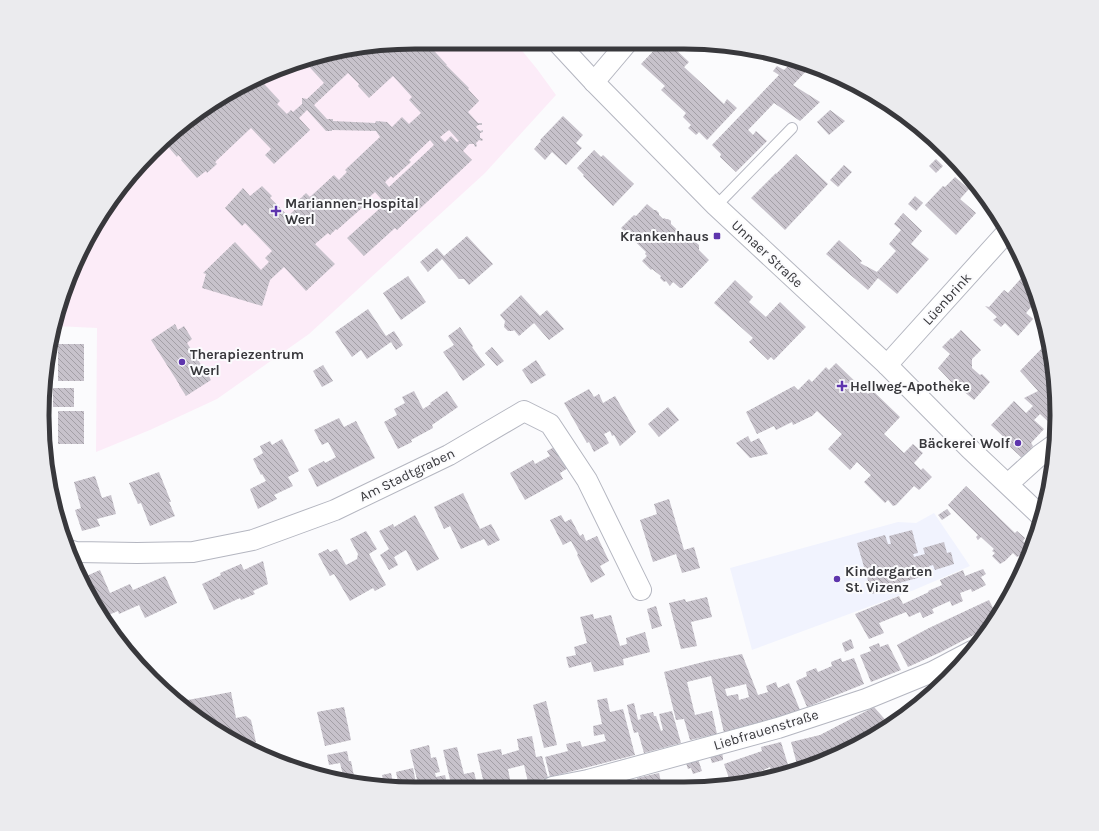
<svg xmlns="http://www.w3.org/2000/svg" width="1099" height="831" font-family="Karla,sans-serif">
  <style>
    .built { fill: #f1f3fe }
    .medical { fill: #fcecf8 }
    .building { fill: url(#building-back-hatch); fill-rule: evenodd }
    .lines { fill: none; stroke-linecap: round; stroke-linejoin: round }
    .service-casing { stroke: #b4b6c0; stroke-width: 12 }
    .minor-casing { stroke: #b4b6c0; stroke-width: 22 }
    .service { stroke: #fff; stroke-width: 10 }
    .minor { stroke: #fff; stroke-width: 20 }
    .poi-dot { fill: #5e35ad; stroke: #fbfbfd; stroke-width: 1.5 }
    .labels { text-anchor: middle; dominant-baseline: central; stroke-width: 4; stroke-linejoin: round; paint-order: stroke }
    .poi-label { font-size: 14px; font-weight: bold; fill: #38383c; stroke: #fbfbfd; text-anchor: start }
    .street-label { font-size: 14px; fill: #38383c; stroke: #fbfbfd }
    .rim { fill: none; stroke: #38383c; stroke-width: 5 }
  </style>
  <defs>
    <pattern id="building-back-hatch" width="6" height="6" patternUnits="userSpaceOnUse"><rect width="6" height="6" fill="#c7c2cb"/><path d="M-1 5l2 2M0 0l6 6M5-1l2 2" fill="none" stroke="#a39fa6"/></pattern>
  </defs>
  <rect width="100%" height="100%" fill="#fbfbfd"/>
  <polygon class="built" points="934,513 970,566 914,590 752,650 730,568 898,522 916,523"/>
  <polygon class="medical" points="416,42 515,42 537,69 556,95 485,173 309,334 217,399 150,430 96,452 97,328 55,326 81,250 151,152 229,92 319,55"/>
  <g class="building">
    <path d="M415,42H426L447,65H446L469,88L468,89L479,101L468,112L478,123H482V125H478L476,127L480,131L483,130V132L480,133V138L483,139L482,141L479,140L476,143L477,146L475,147L474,144H469L463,151L472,160L397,230L395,228L364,256L347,238L378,210L375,206L382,200L375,192L361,205L363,207L337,230L336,229L330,235L328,233L315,244L335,264L306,291L284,267L270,280L262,306L202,288L206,274L203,273L235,242L261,270L269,262L265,258L272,251L245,223L242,226L225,208L243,188L250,196L262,186L272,196L270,198L288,216L301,204L298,201L306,193L310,197L334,175L339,180L347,172L345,170L380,137L376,131L332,130V131H326L307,110L299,118L310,130L274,164L265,155L271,149L251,128L215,162L217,164L207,173L206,171L197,178L181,160L182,159L178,155L177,157L164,142L229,92L258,80L262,84L263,83L280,101L277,104L287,114L291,110L293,112L302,104V98L307,99L324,83L304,61L319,55ZM348,73L359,84L358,86L369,98L393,76L412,97L409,100L421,113L409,124L402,117L392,127L387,122L376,121L375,123L333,121V119H327L314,105ZM449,130L459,141L457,142L451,136L445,142L440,137ZM430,140L434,145L389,187L385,182L391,176L393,178L411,162L409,160Z"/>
    <polygon points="661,43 679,43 674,48 689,62 684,67 724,104 727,99 737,108 707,140 699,132 696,135 688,128 691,125 683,117 686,113 661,90 665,86 641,64"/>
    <polygon points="793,61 809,68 793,85 820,102 800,121 774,103 748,130 753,135 756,131 767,141 736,172 720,157 721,154 712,145 779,75 773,71 777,66 784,70"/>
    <polygon points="830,110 845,121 829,135 817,122"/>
    <polygon points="563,116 583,135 576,143 582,148 566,165 552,152 545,160 534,149 541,141 540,140"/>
    <polygon points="594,150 601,157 603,155 634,184 613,206 583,176 584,175 577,168"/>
    <polygon points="796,154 828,184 785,230 751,198 776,173 776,174"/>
    <polygon points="936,159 943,166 936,173 929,166"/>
    <polygon points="844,165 852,172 838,187 830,180"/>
    <polygon points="955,177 969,189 960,199 976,213 956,235 925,205 943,186 945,187"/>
    <polygon points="915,196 923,203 916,211 908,204"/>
    <polygon points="647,204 654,210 656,210 659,213 659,215 663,219 664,218 666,219 668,219 671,221 671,224 689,241 693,240 699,245 699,250 709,260 682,288 680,288 673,282 670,286 666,281 664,282 660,278 661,276 652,269 651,270 642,261 647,256 645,254 646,252 621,228 634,215 636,216"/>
    <polygon points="903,213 922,231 911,244 929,259 897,294 878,278 868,290 826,254 839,240 862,261 860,263 877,272 896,251 889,244 901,230 894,224"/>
    <polygon points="467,236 493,264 469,285 464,279 459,279 442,259 428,272 420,262 437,248 444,256"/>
    <polygon points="408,276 426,302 401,320 383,293"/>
    <polygon points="1023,276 1031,283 1037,300 1026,313 1033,319 1018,336 1005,323 1001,327 993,320 997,317 985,306 989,307 1004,290 1008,293"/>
    <polygon points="735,280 753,297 749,302 766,317 780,302 806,327 774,360 771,357 768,360 749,342 753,338 714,303"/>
    <polygon points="521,295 540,316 547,310 564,329 549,340 534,323 519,336 514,330 513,331 508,331 504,327 505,321 500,315"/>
    <polygon points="368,309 386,336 394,331 403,345 396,350 391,342 367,359 361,350 352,357 335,332"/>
    <polygon points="175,324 178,330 184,326 192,339 187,343 211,380 186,396 179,385 179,384 151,340"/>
    <polygon points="460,327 473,346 472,347 485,365 463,381 443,352 454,345 448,336"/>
    <polygon points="961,330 981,350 972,359 972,368 980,375 982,374 990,382 974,400 956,385 955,386 938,368 950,354 942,347 951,338 952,339"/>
    <rect x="58" y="344" width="26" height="37"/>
    <polygon points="1045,345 1050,351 1056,391 1055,428 1040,414 1034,420 1044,429 1031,443 1033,446 1023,457 1021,457 1006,443 1008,441 991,425 1014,401 1026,413 1033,406 1024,398 1038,391 1020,371"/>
    <polygon points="492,347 504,361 497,366 485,353"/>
    <polygon points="536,360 546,375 531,384 522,370"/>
    <polygon points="836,363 868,394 872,390 900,417 884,434 904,453 913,444 923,453 914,463 921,470 923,468 932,477 919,490 914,486 896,505 893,506 888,500 885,503 864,482 871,475 857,462 850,470 828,449 842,434 817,411 812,416 793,425 792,422 776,430 774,426 757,434 746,412 794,386 798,390 809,379 812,382 826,367 829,370"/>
    <polygon points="323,365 333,381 322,387 313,371"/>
    <rect x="53" y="388" width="21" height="19"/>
    <polygon points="589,389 594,397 599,394 603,403 615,396 636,432 620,446 614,435 612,436 610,431 604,434 609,443 594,452 589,442 587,443 564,403"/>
    <polygon points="414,391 423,409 431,404 430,403 447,391 458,407 432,425 433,428 411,440 412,442 398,449 384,422 397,415 394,409 405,403 402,397"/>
    <polygon points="668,407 679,420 659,437 648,424"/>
    <rect x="58" y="411" width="26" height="33"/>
    <polygon points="339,418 344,427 356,421 375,458 317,487 308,469 324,461 325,463 336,457 328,442 322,445 314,430"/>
    <polygon points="748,436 751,442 759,438 768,454 750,458 736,443"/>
    <polygon points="282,439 299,471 288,477 293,486 274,495 277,499 258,509 250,489 266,481 262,474 261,475 253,459 263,453 260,446 270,441 272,445"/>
    <polygon points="556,446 568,468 560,473 563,479 525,500 510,473 533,460 535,464 550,456 547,451"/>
    <polygon points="159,472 171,502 169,502 175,516 150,526 141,503 138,504 129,483"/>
    <polygon points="95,476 102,498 111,495 116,514 97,519 100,526 82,531 75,510 81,508 74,482"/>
    <polygon points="966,486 1015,533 1017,531 1025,538 1023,541 1028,546 1021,555 1017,557 1013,553 1005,561 1000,564 992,556 995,553 992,551 994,549 981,537 978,540 976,537 978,535 948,505"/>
    <polygon points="463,493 480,529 491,524 500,540 488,546 484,539 461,549 450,526 444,529 434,507"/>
    <polygon points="669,499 684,550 694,547 700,568 682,573 676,554 653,562 640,520 657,514 654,504"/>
    <polygon points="947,509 951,514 942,520 938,515"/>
    <polygon points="415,515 439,559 417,571 406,550 394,557 398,565 389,570 380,555 389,549 379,531 393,524 394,527"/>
    <polygon points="561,515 565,522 571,519 580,536 583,534 586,541 597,536 609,561 600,566 605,575 591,583 577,555 578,554 571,541 563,545 550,520"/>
    <polygon points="912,530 918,553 913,554 914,557 925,554 923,548 944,542 947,553 951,552 954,564 935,570 933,565 929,566 932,574 899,583 900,586 872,594 857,543 885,535 888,544 891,544 889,536"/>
    <polygon points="366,531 377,549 369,554 386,585 375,591 373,588 350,601 334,574 330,576 318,554 328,549 330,552 337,549 346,565 357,559 358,554 350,539"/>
    <polygon points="263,561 268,584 253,591 255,594 241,600 240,598 214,610 202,584 221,575 220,573 241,564 244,570"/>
    <polygon points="983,569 986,574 981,577 986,585 972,592 971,589 960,593 963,601 952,606 950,601 932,609 934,613 923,618 920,612 909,617 906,612 879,623 884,633 869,639 855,614 899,596 903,604 929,592 928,591 942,585 940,580 963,570 965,576"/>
    <polygon points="100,570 110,593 130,584 133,590 165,576 177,603 145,618 139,605 119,614 118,611 104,617 82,578"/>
    <polygon points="707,597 712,617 691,622 697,646 681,649 669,603 685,599 686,602"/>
    <polygon points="989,600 997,616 989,627 941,652 908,667 897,645 929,628"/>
    <polygon points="656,606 662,626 652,629 647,609"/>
    <polygon points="593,614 594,619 611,615 620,646 627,644 626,638 645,632 650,652 623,659 624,665 594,672 591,662 569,668 566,657 576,655 574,647 587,643 580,617"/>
    <polygon points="851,639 854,648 845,652 842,643"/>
    <polygon points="879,643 880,647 888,644 901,670 871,682 860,655 871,651 869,647"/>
    <path d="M742,654L758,695L768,692L766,686L776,682L778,688L789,683L800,710L769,722L724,733L711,676L687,682L695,715L712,711L717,734L690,740L684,719L676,720L664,672L707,661ZM746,684L749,697L739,700L738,694L727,696L725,689Z"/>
    <polygon points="841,658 842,662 854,658 864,684 807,707 796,681 807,676 806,672 816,668 818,672 832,666 831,662"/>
    <polygon points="231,692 236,718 246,716 251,720 256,742 248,744 249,748 229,739 177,702"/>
    <polygon points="607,698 610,712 623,709 635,755 550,777 545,757 568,751 566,744 580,741 582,747 606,741 604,734 594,736 593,726 602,724 597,700"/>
    <polygon points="546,701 557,745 544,748 533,705"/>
    <polygon points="634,703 638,720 641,719 640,715 653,712 654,716 656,716 661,731 663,730 659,714 672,711 681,743 644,753 638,732 634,733 629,714 627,705"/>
    <polygon points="344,707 351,740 325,746 317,712"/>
    <polygon points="874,707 889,724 826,761 798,768 791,742 820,735"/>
    <polygon points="532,736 536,757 542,756 548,778 528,782 524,765 508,769 511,785 499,787 485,788 477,754 501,749 502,755 519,750 517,739"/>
    <polygon points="781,742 789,768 772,774 770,767 759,772 760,776 771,773 772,775 737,785 735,779 730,781 724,764 762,751 761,747"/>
    <polygon points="429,745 431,758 436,757 440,772 435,773 436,777 445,775 448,788 419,788 410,750"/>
    <polygon points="457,747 464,774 474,772 478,788 452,788 443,750"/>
    <polygon points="347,751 349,761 351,761 355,781 344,779 340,763 329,765 327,755"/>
    <polygon points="722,752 723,758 723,760 712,763 710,756"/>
    <polygon points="698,759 702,771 693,774 691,768 688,769 686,763"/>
    <polygon points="413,768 417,788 391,788 379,786 384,785 382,775 391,773 393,783 398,782 396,772"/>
    <polygon points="659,773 662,786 639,786 637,778"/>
  </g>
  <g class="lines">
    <defs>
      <polyline id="service" points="716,206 792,128"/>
      <g id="minor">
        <polyline points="557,42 594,82 716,206 887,365 970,449 1042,517"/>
        <polyline points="594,82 627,43"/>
        <polyline points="887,365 1007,232"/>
        <polyline points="1008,484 1040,455 1054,445"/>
        <polyline points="69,550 76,552 137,553 193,552 253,540 335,510 449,455 524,411 550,424 587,480 641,590"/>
        <polyline points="552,787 588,780 778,728 866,699 932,672 972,651"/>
      </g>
    </defs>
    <use href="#service" class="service-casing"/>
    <use href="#minor" class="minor-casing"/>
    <use href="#service" class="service"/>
    <use href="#minor" class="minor"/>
  </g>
  <g class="poi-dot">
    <path d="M274 205h4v4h4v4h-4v4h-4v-4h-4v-4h4z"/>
    <rect x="713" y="232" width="8" height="8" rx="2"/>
    <circle cx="182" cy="362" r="4"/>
    <path d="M840 380h4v4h4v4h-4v4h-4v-4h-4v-4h4z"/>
    <circle cx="1018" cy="443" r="4"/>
    <circle cx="837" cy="579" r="4"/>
  </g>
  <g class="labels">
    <g class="poi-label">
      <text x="285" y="203">Mariannen-Hospital<tspan x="285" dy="16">Werl</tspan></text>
      <text x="709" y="236" text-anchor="end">Krankenhaus</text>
      <text x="190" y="354">Therapiezentrum<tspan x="190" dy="16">Werl</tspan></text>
      <text x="850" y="386">Hellweg-Apotheke</text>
      <text x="1010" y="443" text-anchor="end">Bäckerei Wolf</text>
      <text x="845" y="571">Kindergarten<tspan x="845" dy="16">St. Vizenz</tspan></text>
    </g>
    <g class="street-label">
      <text transform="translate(767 254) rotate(43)">Unnaer Straße</text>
      <text transform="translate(947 299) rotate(-48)">Lüenbrink</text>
      <text transform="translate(407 475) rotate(-26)">Am Stadtgraben</text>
      <text transform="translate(766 730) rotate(-17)">Liebfrauenstraße</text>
    </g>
  </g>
  <path d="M0 0H1099V831H0ZM415 49H684A366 366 0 0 1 1050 415V416A366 366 0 0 1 684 782H415A366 366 0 0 1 49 416V415A366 366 0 0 1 415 49Z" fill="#ebebee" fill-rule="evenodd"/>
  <path class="rim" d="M415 49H684A366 366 0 0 1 1050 415V416A366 366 0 0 1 684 782H415A366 366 0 0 1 49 416V415A366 366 0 0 1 415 49Z"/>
</svg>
